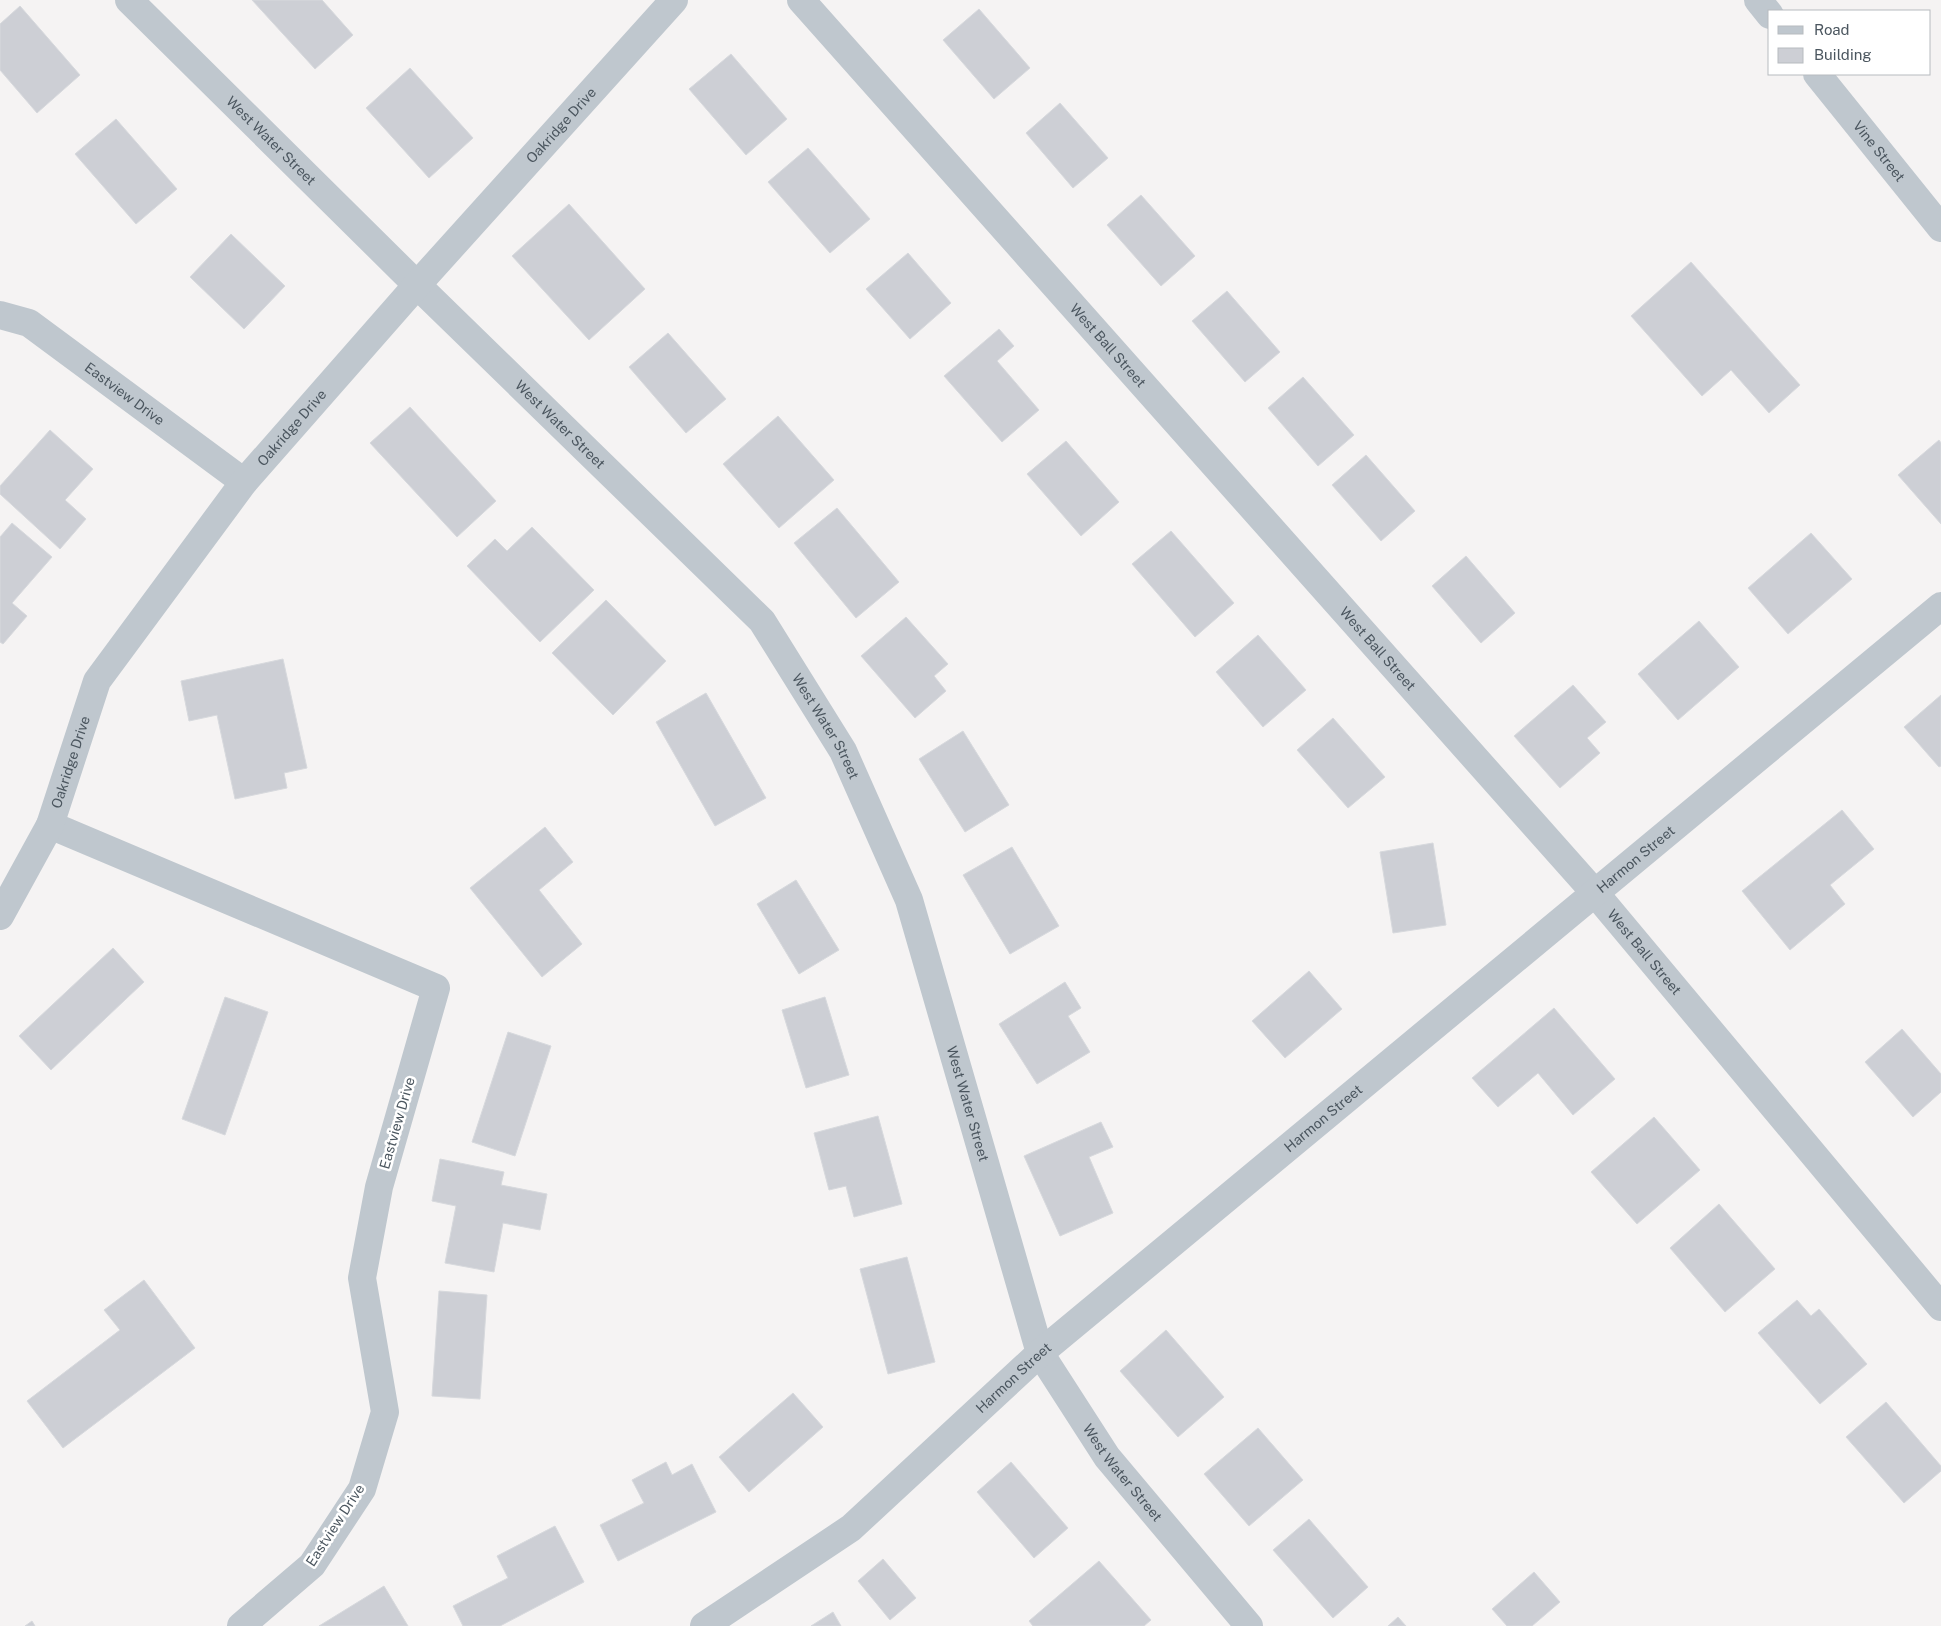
<svg xmlns="http://www.w3.org/2000/svg" width="1941" height="1626" font-family="'Public Sans',sans-serif">
  <style>
    .building { fill: #cdcfd5; stroke: #d7d9dd }
    .lines { fill: none; stroke-linecap: round; stroke-linejoin: round }
    .minor { stroke: #bfc7ce; stroke-width: 28 }
    .labels { text-anchor: middle; dominant-baseline: central; stroke-width: 5; stroke-linejoin: round; paint-order: stroke }
    .street-label { font-size: 14px; fill: #4b565f; stroke: #fff }
  </style>
  <rect width="100%" height="100%" fill="#f5f3f3"/>
  <g class="building">
    <polygon points="252,0 322,0 353,35 315,69"/>
    <polygon points="20,6 80,75 37,113 0,70 0,24"/>
    <polygon points="979,9 1030,68 994,99 943,40"/>
    <polygon points="731,54 787,119 746,155 689,89"/>
    <polygon points="410,68 473,138 429,178 366,108"/>
    <polygon points="1060,103 1108,158 1073,188 1026,133"/>
    <polygon points="116,119 177,189 136,224 75,154"/>
    <polygon points="808,148 870,219 830,253 768,182"/>
    <polygon points="1141,195 1195,256 1161,286 1107,225"/>
    <polygon points="569,204 645,289 589,340 512,256"/>
    <polygon points="231,234 285,286 244,329 190,277"/>
    <polygon points="908,253 951,303 910,339 866,289"/>
    <polygon points="1691,262 1800,385 1769,413 1731,370 1702,396 1631,316"/>
    <polygon points="1227,291 1280,352 1245,382 1192,321"/>
    <polygon points="999,329 1014,346 997,361 1039,410 1002,442 944,376"/>
    <polygon points="668,333 726,399 686,433 629,367"/>
    <polygon points="1303,377 1354,435 1318,466 1268,408"/>
    <polygon points="410,407 496,501 457,537 370,443"/>
    <polygon points="778,416 834,480 779,528 723,464"/>
    <polygon points="50,430 93,469 65,500 86,519 60,549 0,494 0,486"/>
    <polygon points="1939,440 1941,443 1941,524 1898,475"/>
    <polygon points="1066,441 1119,502 1081,536 1027,474"/>
    <polygon points="1366,455 1415,511 1381,541 1332,485"/>
    <polygon points="837,508 899,582 856,618 794,543"/>
    <polygon points="12,523 52,557 12,603 27,616 3,644 0,642 0,537"/>
    <polygon points="532,527 594,590 540,642 467,566 495,539 507,551"/>
    <polygon points="1171,531 1234,603 1195,637 1132,564"/>
    <polygon points="1811,533 1852,579 1788,634 1748,588"/>
    <polygon points="1466,556 1515,613 1481,643 1432,586"/>
    <polygon points="606,600 666,661 613,715 552,653"/>
    <polygon points="906,617 948,664 934,676 946,691 915,718 861,656"/>
    <polygon points="1699,621 1739,667 1678,720 1638,674"/>
    <polygon points="1258,635 1306,690 1263,727 1216,672"/>
    <polygon points="283,659 307,768 284,773 287,788 235,799 217,715 189,721 181,681"/>
    <polygon points="1573,685 1606,722 1587,738 1600,753 1560,788 1514,736"/>
    <polygon points="706,693 766,798 715,826 656,722"/>
    <polygon points="1941,695 1941,766 1939,767 1904,727"/>
    <polygon points="1333,718 1385,777 1348,808 1297,750"/>
    <polygon points="963,731 1009,805 965,832 919,759"/>
    <polygon points="1842,810 1874,849 1830,885 1845,904 1790,950 1742,891"/>
    <polygon points="545,827 573,862 539,890 582,944 542,977 470,888"/>
    <polygon points="1433,843 1446,925 1393,933 1380,852"/>
    <polygon points="1012,847 1059,926 1010,954 963,875"/>
    <polygon points="796,880 839,950 799,974 757,904"/>
    <polygon points="113,948 144,982 51,1070 19,1036"/>
    <polygon points="1309,971 1342,1009 1285,1058 1252,1021"/>
    <polygon points="1065,982 1081,1008 1068,1016 1090,1052 1037,1084 999,1024"/>
    <polygon points="225,997 268,1012 225,1135 182,1119"/>
    <polygon points="825,997 849,1075 806,1088 782,1010"/>
    <polygon points="1554,1008 1615,1079 1573,1115 1538,1073 1498,1107 1472,1078"/>
    <polygon points="1902,1029 1941,1074 1941,1092 1913,1117 1865,1062"/>
    <polygon points="508,1032 551,1046 515,1156 472,1142"/>
    <polygon points="878,1116 902,1204 854,1217 846,1186 829,1190 814,1133"/>
    <polygon points="1654,1117 1700,1170 1637,1224 1591,1172"/>
    <polygon points="1101,1122 1113,1147 1089,1157 1113,1213 1060,1236 1024,1156"/>
    <polygon points="440,1159 504,1172 501,1185 547,1194 540,1230 503,1223 494,1272 445,1263 456,1206 432,1201"/>
    <polygon points="1719,1204 1775,1269 1725,1312 1670,1248"/>
    <polygon points="907,1257 935,1362 888,1374 860,1269"/>
    <polygon points="144,1280 195,1348 63,1448 27,1401 120,1330 104,1310"/>
    <polygon points="439,1291 487,1295 480,1399 432,1396"/>
    <polygon points="1797,1300 1811,1316 1819,1309 1867,1364 1820,1404 1758,1333"/>
    <polygon points="1166,1330 1224,1397 1178,1437 1120,1371"/>
    <polygon points="793,1393 823,1427 749,1492 719,1457"/>
    <polygon points="1886,1402 1941,1466 1941,1471 1904,1503 1846,1437"/>
    <polygon points="1258,1428 1303,1480 1249,1526 1204,1474"/>
    <polygon points="666,1462 672,1475 692,1464 716,1512 618,1561 600,1525 644,1503 632,1480"/>
    <polygon points="1011,1462 1068,1528 1034,1558 977,1492"/>
    <polygon points="1309,1519 1368,1587 1333,1618 1273,1550"/>
    <polygon points="555,1526 584,1582 500,1626 463,1626 453,1606 508,1578 497,1556"/>
    <polygon points="883,1559 916,1598 890,1620 858,1581"/>
    <polygon points="1099,1561 1151,1620 1144,1626 1033,1626 1029,1621"/>
    <polygon points="1534,1572 1560,1602 1532,1626 1507,1626 1492,1609"/>
    <polygon points="384,1586 408,1626 319,1626"/>
    <polygon points="833,1612 841,1626 811,1626"/>
    <polygon points="1398,1617 1406,1626 1388,1626"/>
    <polygon points="32,1621 35,1626 25,1626"/>
  </g>
  <g class="lines">
    <g class="minor">
      <path id="s1" d="M129,0L417,285L762,621L843,751L909,900L1040,1353L1107,1457L1249,1626"/>
      <path id="s2" d="M801,0L1595,893L1941,1307"/>
      <polyline points="1758,0 1770,15"/>
      <path id="s3" d="M1817,74L1941,228"/>
      <path id="s4" d="M0,315L29,323L244,482"/>
      <polyline points="50,825 436,988 379,1187 362,1278 385,1412 362,1489 312,1565 241,1626"/>
      <path id="s5" d="M0,916L50,825L97,681L244,482L417,285L674,0"/>
      <path id="s6" d="M704,1626L851,1528L1040,1353L1941,606"/>
    </g>
  </g>
  <g class="labels">
    <g class="street-label">
      <text stroke="none"><textPath href="#s5" startOffset="980">Oakridge Drive</textPath></text>
      <text stroke="none"><textPath href="#s1" startOffset="200">West Water Street</textPath></text>
      <text stroke="none"><textPath href="#s3" startOffset="99">Vine Street</textPath></text>
      <text stroke="none"><textPath href="#s2" startOffset="462">West Ball Street</textPath></text>
      <text stroke="none"><textPath href="#s4" startOffset="149">Eastview Drive</textPath></text>
      <text stroke="none"><textPath href="#s1" startOffset="605">West Water Street</textPath></text>
      <text stroke="none"><textPath href="#s5" startOffset="575">Oakridge Drive</textPath></text>
      <text stroke="none"><textPath href="#s2" startOffset="868">West Ball Street</textPath></text>
      <text stroke="none"><textPath href="#s1" startOffset="1010">West Water Street</textPath></text>
      <text stroke="none"><textPath href="#s5" startOffset="170">Oakridge Drive</textPath></text>
      <text stroke="none"><textPath href="#s6" startOffset="1208">Harmon Street</textPath></text>
      <text stroke="none"><textPath href="#s2" startOffset="1272">West Ball Street</textPath></text>
      <text stroke="none"><textPath href="#s1" startOffset="1415">West Water Street</textPath></text>
      <text stroke="none"><textPath href="#s6" startOffset="802">Harmon Street</textPath></text>
      <text transform="translate(397 1123) rotate(-74)">Eastview Drive</text>
      <text stroke="none"><textPath href="#s6" startOffset="398">Harmon Street</textPath></text>
      <text stroke="none"><textPath href="#s1" startOffset="1820">West Water Street</textPath></text>
      <text transform="translate(335 1525) rotate(-57)">Eastview Drive</text>
    </g>
  </g>
  <rect x="1768" y="10" width="162" height="65" fill="#ffffff" stroke="#b7bbbf"/>
  <rect x="1778" y="26" width="25" height="8" fill="#bfc7ce" stroke="#b7bbbf"/>
  <text x="1814" y="35" font-size="15" fill="#4b565f">Road</text>
  <rect x="1778" y="48" width="25" height="15" fill="#cdcfd5" stroke="#b7bbbf"/>
  <text x="1814" y="60" font-size="15" fill="#4b565f">Building</text>
</svg>
